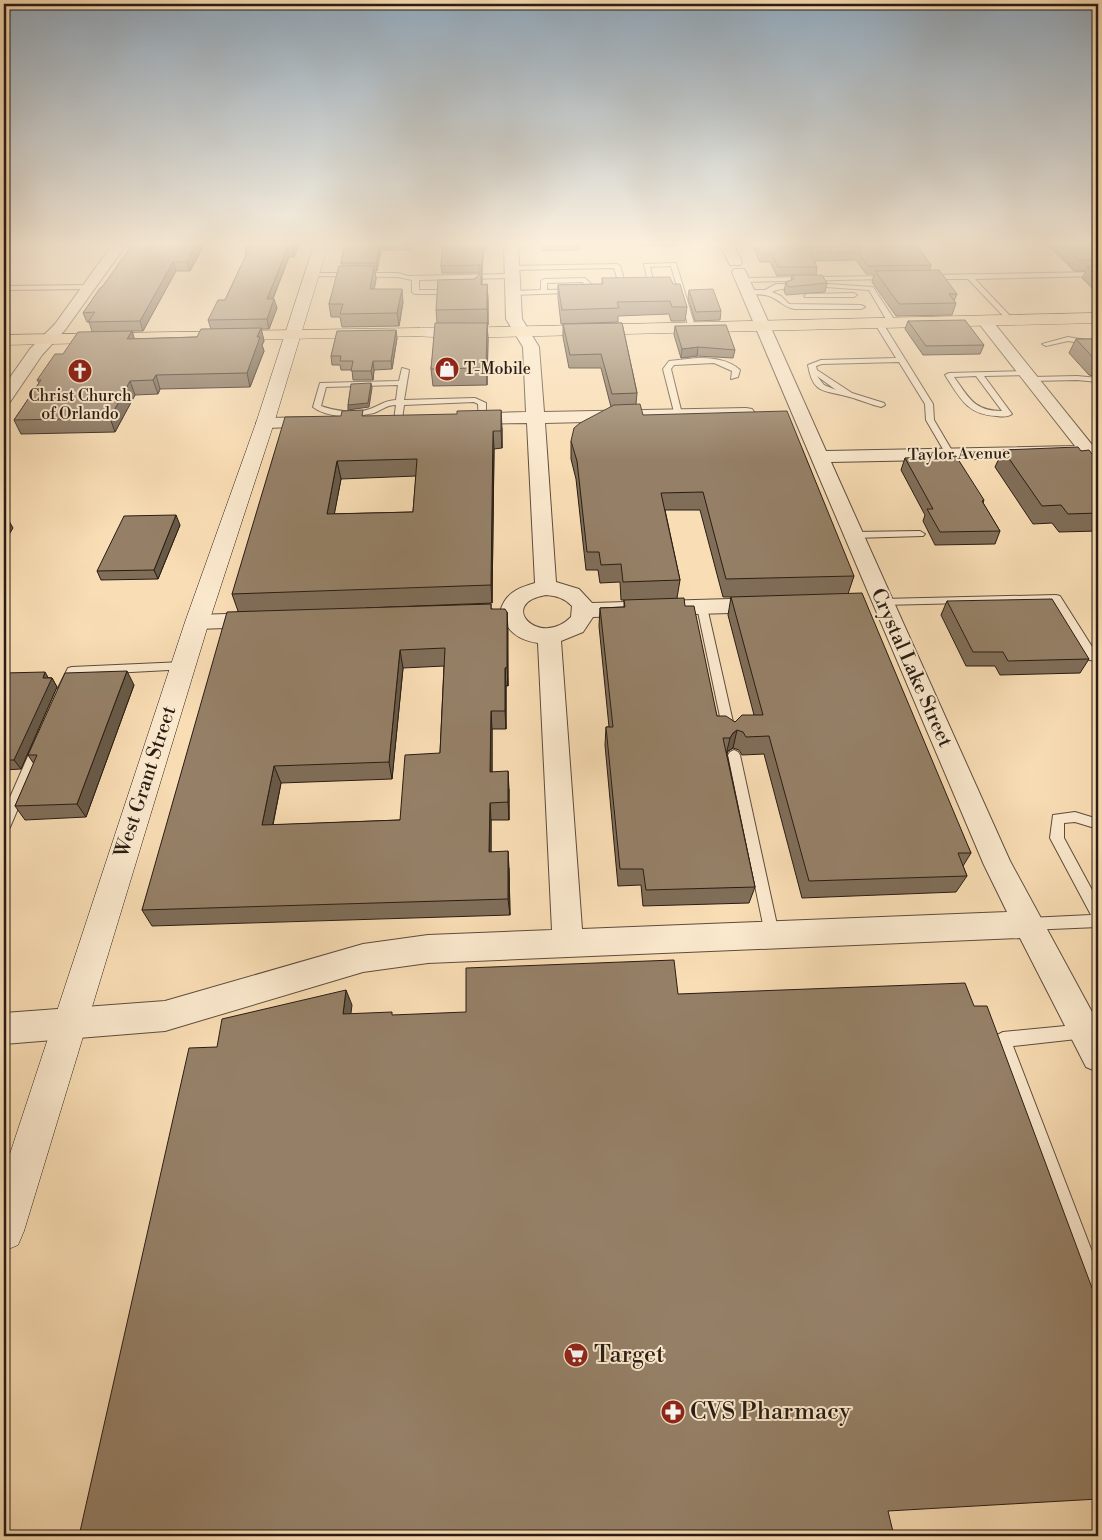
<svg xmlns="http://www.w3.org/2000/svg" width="1102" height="1540" font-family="'Libre Bodoni',serif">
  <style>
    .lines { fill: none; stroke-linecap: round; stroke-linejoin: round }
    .lane-casing { stroke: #5d4c3c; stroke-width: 2 }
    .street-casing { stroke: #5d4c3c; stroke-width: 2 }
    .secondary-casing { stroke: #291c14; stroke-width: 1 }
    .primary-casing { stroke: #291c14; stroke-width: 1 }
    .lane { fill: #fbe9ce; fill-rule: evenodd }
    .street { fill: #fbe9ce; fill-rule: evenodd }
    .secondary { fill: #fbe9ce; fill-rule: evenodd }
    .primary { fill: #f9ddb4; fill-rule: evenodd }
    .wall { fill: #806e59; stroke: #291c14; fill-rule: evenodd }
    .shaded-wall { fill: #685a48; stroke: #291c14 }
    .building { fill: #958067; stroke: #291c14; fill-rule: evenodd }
    .labels { text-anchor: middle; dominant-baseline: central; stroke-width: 4; stroke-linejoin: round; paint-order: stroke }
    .far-poi-label { font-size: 16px; fill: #291c14; stroke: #fbe9ce; text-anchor: start }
    .far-street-label { font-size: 16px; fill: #291c14; stroke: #fbe9ce }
    .street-label { font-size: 20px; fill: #291c14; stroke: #fbe9ce }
    .near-poi-label { font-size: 24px; fill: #291c14; stroke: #fbe9ce; text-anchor: start }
  </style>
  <rect width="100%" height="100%" fill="#f9ddb4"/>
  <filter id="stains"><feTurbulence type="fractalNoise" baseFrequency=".004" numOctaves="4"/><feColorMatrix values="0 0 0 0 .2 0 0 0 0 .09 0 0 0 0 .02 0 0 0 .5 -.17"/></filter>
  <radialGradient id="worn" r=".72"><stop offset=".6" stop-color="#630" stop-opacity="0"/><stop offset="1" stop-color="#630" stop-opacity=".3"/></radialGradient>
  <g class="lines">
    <defs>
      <g id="lane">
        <polygon points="676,263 696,330 689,328 671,266 650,267 653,281 621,283 618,281 614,268 513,270 510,268 513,266 617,264 620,266 624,279 647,278 644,264"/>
        <polygon points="1098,272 1098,276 975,279 1012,318 1012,322 1009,322 968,279 928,279 925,277 928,275"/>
        <polygon points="312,273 398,273 408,276 513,274 516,276 513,278 419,280 419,290 453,290 456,292 453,294 415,294 412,292 412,280 398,277 310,276 310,274"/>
        <polygon points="890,276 891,277 888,279 742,282 739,280 742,278"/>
        <path d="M585,278L591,284L590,292L514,295L511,293L514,291L541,290V281L544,279ZM583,282L585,289L547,290V283Z"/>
        <path d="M776,284H788L791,286C786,290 778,288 772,292L781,296L789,304L861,305L865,307L861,309H795C782,307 781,300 769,296C761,293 752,296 745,292L748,290H765Z"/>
        <polygon points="828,284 873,287 897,324 890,326 869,290 826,287 826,285"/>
        <polygon points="4,286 90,285 93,287 90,289 4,290"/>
        <polygon points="807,294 854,293 857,295 854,297 805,297 804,296"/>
        <path d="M876,322H882L933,404L934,420L954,454L953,456H947L926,420L925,404L899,362L822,364L816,366L817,370L852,393L884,403L885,405L881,407C869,404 858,399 846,396C822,390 813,393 808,365L821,360L896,358L875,324ZM817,376L836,390L824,385Z"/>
        <polygon points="1068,337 1098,342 1098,346 1068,341 1046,346 1042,344"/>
        <path d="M697,358C712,358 728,359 740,370L738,377L731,379L732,371L714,363L674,365L671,369L682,414L675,416L663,369L669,361Z"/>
        <path d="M402,368L409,370L404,400L475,398L486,403V418L479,420L478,404L474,402L404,405L402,420L398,423L394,420L396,405C386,405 382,410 374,413C356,417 328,419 313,407L320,383L399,381ZM398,385L396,400C383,401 381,405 370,409C355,414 335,411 321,406L326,387Z"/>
        <path d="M1027,371L1031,373L1030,375L984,376L1012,414C1008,417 1003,417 997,416C967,415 960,398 945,375L949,373ZM976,376L1002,411C974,411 969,398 954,377Z"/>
        <polygon points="1077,376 1098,378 1098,382 1077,380 1032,381 1028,379 1032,377"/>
        <polygon points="920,531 925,534 923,536 853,538 848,535 853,532"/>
        <polygon points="1056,595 1060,596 1096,653 1098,653 1098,661 1089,660 1053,601 882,605 877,602 882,599"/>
        <polygon points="702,604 707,607 735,731 729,735 723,731 697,607"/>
        <polygon points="183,662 189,666 187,669 76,675 68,691 60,691 58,688 68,668 72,667"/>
        <polygon points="38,742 42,744 44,747 11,825 9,829 4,830 4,811 32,747 34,744"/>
        <polygon points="734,750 738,752 740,755 779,934 777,939 772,940 767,939 765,934 728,755 730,752"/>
        <polygon points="1075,812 1098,819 1098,829 1075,822 1064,823 1064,838 1098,901 1098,927 1028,930 1023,928 1021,924 1023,920 1028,918 1091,915 1050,838 1053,815"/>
        <polygon points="1086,1024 1092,1026 1094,1031 1092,1036 1086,1038 1013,1046 1098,1267 1098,1300 1091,1298 1089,1291 995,1040 997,1035 1003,1032"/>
      </g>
      <g id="street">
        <polygon points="112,245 126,245 65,330 42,355 10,402 4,403 4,386 30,349 55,324"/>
        <path d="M504,245H518L522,319L539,347L544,412L746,408L752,409L755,413L752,417L746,418L545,423L556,582L579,589L592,603L766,598L774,600L777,605L774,610L766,612L593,617L583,632L561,641L582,929L1007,912L984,865L732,272L734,269H744L746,272L826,451L1075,446L977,321L980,318H990L1093,446H1098V466C1090,467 1087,462 1083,457L831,462L1010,861L1098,1023V1072L1086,1067L1020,938L428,963L363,972L165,1031L4,1044V1013L165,1001L363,944L428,935L552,930L538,643C518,640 507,631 500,612C505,593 518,588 535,583L527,423L467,424L461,423L458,419L461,415L467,414L526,412L523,347L506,319ZM546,595C557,596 564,598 572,606L571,617C539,649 496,603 546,595Z"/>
        <polygon points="720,245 734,245 742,262 740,265 730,265"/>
        <polygon points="318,417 324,418 327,422 324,426 265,428 259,427 256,423 259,419 265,418"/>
        <polygon points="259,613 267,615 270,620 267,625 259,627 197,629 189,627 186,622 189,617 197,615"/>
      </g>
      <g id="secondary">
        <polygon points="314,245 328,245 274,423 209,622 24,1231 18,1245 4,1251 4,1172 185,622 256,423"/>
        <polygon points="419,328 455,328 461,330 463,333 461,336 455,338 413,336 411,333 413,330"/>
      </g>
      <g id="primary">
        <polygon points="1098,313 1098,323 455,338 449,336 447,333 449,330 455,328"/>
        <polygon points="419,328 425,330 427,333 425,336 4,345 4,335"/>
      </g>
    </defs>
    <use href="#lane" class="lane-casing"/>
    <use href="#street" class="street-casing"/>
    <use href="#secondary" class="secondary-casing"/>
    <use href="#primary" class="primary-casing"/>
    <use href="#lane" class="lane"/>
    <use href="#street" class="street"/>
    <use href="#secondary" class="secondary"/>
    <use href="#primary" class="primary"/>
  </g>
  <g class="wall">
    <polygon points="204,245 190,271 176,271 143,331 132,331 134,339 197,337 211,329 208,320 225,300 246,255 245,249 247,245 299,245 294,257 289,257 273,299 277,308 269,329 261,329 264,341 262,345 264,351 250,387 160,389 158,394 135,395 115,432 21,434 14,420 39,383 37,380 63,354 92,331 89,322 87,322 83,313 102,287"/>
    <polygon points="345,245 413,245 412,250 381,250 377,271 375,271 376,279 374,289 403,302 399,326 342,327 340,317 331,317 329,304 342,266 341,263"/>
    <polygon points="443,245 484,245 482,273 482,285 487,284 488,300 488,325 487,325 488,339 487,385 433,386 431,369 437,323 436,310 479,275 479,273 442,273 441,266"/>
    <polygon points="541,245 580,245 580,250 542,251"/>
    <polygon points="639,245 678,245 678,246 640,246"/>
    <polygon points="752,245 916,245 931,265 930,270 957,294 954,301 956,303 952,315 896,316 872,282 874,274 866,274 856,260 814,261 817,267 816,275 827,283 825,292 786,295 784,291 786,282 791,280 792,275 777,276 770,262 760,262"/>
    <polygon points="1048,245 1097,245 1098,246 1098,294 1082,278 1086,271 1074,271"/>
    <polygon points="602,278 673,284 687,307 685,321 671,321 669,314 618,316 618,322 561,324 558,298 558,285 602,284"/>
    <polygon points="689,290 721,311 720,320 695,321 688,298"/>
    <polygon points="908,321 984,345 980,354 923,355 905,329"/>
    <path d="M622,323L637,393L636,404L643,415L854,576L848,594L971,853L963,866L967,876L956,892L802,898L764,754L742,755L739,750L733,748L728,751L727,754L755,887L749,903L643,906L641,885L618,886L605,745L606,727H609L599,626L600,608L624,607V600H621L620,582L600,583L598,570H586L576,479L571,459V441L611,407L601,368H569L563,337V324ZM665,510H700L723,597H731L728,615L754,715L735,722L717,716L685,606L677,598L680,580Z"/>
    <polygon points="675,326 735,350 733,358 697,356 681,358 674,335"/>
    <polygon points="397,338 392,369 374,370 373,380 353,380 352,370 341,370 340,365 332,365 331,356"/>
    <polygon points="1076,339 1098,339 1098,377 1089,375 1069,353"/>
    <path d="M364,416L502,428V448L494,449L492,603L366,608L491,604V609L507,612L508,686H506V729H492V772L509,789V820H491V852L509,868L510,915L152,926L142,910L238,611L232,594ZM416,476L413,512L334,514L341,479ZM444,666L440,753L400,820L273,825L281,783L392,779L403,668Z"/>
    <polygon points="1003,450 1081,451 1098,462 1098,531 1059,532 1052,523 1033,524 995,467"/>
    <polygon points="905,458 984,500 983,503 1000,531 995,544 935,545 923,521 925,515 901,470"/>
    <polygon points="180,525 158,579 101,580 97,571"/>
    <polygon points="947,601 1089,659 1080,673 1000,675 995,666 966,666 941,615"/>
    <polygon points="4,673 52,678 57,687 21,769 4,770"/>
    <polygon points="134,685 86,817 25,820 15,806 34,764 28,755"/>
  </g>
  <g class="shaded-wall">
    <polygon points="196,245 204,245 190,271 187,262"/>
    <polygon points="294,245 299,245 294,257 293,249"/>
    <polygon points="380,245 381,245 381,250 377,271 376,263"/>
    <polygon points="287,249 289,257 269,308 267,299"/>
    <polygon points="173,262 176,271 143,331 140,321"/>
    <polygon points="481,265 482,281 481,300"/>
    <polygon points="374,266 376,279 372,302 370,289"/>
    <polygon points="487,284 488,300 488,325 487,309"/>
    <polygon points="402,289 403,302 399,326 397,313"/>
    <polygon points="274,299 277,308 269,329 267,319"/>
    <polygon points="487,323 488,339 487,385 486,368"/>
    <polygon points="261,328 264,341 262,345 264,351 250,387 247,373 257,337"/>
    <polygon points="396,330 397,338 392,369 391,361"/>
    <polygon points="132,331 136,344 127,339"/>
    <polygon points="698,347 697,356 681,358 682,349"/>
    <polygon points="373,361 374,370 373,380 371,371"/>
    <polygon points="156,375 160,389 158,394 153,380"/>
    <polygon points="130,381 135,395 115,432 110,418"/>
    <polygon points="371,383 372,388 369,407 348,410 348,405"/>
    <polygon points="501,410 502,428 502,448 501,431"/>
    <polygon points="493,431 494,449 492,603 491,585"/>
    <polygon points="337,461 341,479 331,532 327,514"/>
    <polygon points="176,515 180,525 158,579 154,570"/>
    <polygon points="8,519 13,528 4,543 4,526"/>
    <polygon points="507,612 508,630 508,686 507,667"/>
    <polygon points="400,650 403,668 392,779 389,762"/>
    <polygon points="505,668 506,686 506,729 505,711"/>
    <polygon points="127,671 134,685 86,817 77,804"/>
    <polygon points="45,672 50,681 52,678 57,687 21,769 14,760"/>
    <polygon points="491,711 492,729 492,789 490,772"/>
    <polygon points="737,730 733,748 728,751 726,755 730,738 733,733"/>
    <polygon points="274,766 281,783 269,843 262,825"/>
    <polygon points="508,771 509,789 509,820 508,802"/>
    <polygon points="490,803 491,820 491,869 489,852"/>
    <polygon points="508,851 509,868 510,915 508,899"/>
    <polygon points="346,990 352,1005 349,1029 343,1014"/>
  </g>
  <g class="building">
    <polygon points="132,245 196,245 187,262 173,262 140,321 88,322 95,312 83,313 100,288 102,287"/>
    <polygon points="247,245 294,245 293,249 287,249 267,299 274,299 267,319 208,320 218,300 225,300 249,249 245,249"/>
    <polygon points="345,245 380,245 376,263 341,263"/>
    <polygon points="443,245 484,245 482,265 441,266"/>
    <polygon points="757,245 916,245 931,265 868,266 858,252 809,253 817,267 778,267 772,254 761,254"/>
    <polygon points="1063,245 1097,245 1098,246 1098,260 1079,260"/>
    <polygon points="479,265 481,265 481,285 487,284 487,309 436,310 438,280 475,279 479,275"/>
    <polygon points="339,266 374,266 370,289 402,289 397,313 340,314 343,304 329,304"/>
    <polygon points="1087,267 1098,267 1098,278"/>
    <polygon points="939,270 957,294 949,294 956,303 899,304 875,271"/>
    <polygon points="792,275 822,275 827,283 788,287 786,282 794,279 794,277"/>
    <polygon points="670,277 673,284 680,284 687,307 672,307 670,301 617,302 619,308 562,310 558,285 603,284 602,278"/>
    <polygon points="713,289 721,311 696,312 689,290"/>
    <polygon points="965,320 984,345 926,346 908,321"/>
    <polygon points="435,323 487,323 486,368 431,369"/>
    <polygon points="622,323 637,393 612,394 601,354 570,355 563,324"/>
    <polygon points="726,325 735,350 698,347 682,349 675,326"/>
    <polygon points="261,328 257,337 260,337 247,373 156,375 153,380 130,381 110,418 14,420 41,380 37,380 55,354 63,354 78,332 132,331 127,339 197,337 201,329"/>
    <polygon points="396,330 391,361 373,361 371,371 351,371 353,361 340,361 341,356 331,356 337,331"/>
    <polygon points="1076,339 1098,339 1098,361 1096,361"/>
    <polygon points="371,383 368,403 348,405 351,384"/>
    <polygon points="640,404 643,415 787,411 854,576 726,579 703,492 661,493 680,580 623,582 621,564 601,565 599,552 587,552 577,461 571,441 574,428 580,423 614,405"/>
    <path d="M363,410L362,416L457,414V411L501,410V431H493L491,585L232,594L285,417L341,416L342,411ZM417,459L413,512L327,514L337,461Z"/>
    <polygon points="1078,447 1081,451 1089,450 1098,462 1098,513 1068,514 1061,505 1042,506 1003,450"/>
    <polygon points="956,456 984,500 982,501 1000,531 940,532 927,509 933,509 905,458"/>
    <polygon points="176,515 154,570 97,571 124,516"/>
    <polygon points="8,519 4,526 4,520"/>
    <polygon points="862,593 971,853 958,853 967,876 809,881 769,736 746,737 743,732 737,730 733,733 730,738 723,738 755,887 646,890 643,869 620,869 606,727 613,727 600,608 625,607 624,600 684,598 685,606 694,606 717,716 726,716 735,722 742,715 763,715 731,597"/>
    <polygon points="1052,599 1089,659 1008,661 1003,652 973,652 947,601"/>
    <path d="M491,604V609H505L507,612V667L505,668V711H491L490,772L508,771V802L490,803L489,852L508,851V899L142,910L227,612ZM445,648L440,753L405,755L400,820L262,825L274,766L389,762L400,650Z"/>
    <polygon points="127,671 77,804 15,806 37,755 28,755 65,673"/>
    <polygon points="45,672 43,678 52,678 14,760 4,760 4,673"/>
    <polygon points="674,960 678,994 965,983 974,1006 987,1006 1098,1304 1098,1499 888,1511 894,1536 79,1536 189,1048 217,1047 222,1019 346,990 343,1014 392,1012 392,1015 466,1012 466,968"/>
  </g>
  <linearGradient id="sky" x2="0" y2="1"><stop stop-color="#92aabe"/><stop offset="0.53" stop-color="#fcf0dd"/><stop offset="1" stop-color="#fcf0dd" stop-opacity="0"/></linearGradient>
  <rect width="1102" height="460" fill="url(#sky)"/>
  <defs>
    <symbol id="shop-disc" viewBox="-11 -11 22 22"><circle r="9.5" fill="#8f2418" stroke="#fbe9ce"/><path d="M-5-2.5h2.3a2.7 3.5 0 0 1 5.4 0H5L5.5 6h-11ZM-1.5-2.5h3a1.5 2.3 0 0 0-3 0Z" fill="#fff"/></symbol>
    <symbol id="church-disc" viewBox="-11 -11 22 22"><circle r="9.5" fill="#8f2418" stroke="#fbe9ce"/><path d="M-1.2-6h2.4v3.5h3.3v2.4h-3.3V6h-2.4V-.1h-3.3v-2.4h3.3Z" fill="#fff"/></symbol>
    <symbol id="supermarket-disc" viewBox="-11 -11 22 22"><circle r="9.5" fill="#8f2418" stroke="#fbe9ce"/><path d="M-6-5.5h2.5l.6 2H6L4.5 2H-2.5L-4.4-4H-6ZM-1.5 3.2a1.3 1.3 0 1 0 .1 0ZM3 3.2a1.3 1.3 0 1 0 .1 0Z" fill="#fff"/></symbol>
    <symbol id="pharmacy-disc" viewBox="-11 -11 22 22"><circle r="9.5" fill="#8f2418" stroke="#fbe9ce"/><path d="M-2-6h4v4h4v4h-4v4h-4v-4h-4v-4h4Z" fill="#fff"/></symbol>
  </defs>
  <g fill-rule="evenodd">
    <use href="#shop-disc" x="433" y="355" width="28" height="28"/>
    <use href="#church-disc" x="66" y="357" width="28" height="28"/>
    <use href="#supermarket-disc" x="562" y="1341" width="28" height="28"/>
    <use href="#pharmacy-disc" x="659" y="1398" width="28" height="28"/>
  </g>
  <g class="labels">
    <g class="far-poi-label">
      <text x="464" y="369">T-Mobile</text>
      <text x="80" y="396" text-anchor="middle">Christ Church<tspan x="80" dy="18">of Orlando</tspan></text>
    </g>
    <g class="far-street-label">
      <text transform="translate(959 454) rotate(-1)">Taylor Avenue</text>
    </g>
    <g class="street-label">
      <text transform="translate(911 668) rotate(66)">Crystal Lake Street</text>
      <text transform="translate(146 782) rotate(-72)">West Grant Street</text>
    </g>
    <g class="near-poi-label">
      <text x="594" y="1355">Target</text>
      <text x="690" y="1412">CVS Pharmacy</text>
    </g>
  </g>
  <rect width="1102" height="1540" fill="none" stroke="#f9ddb4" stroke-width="20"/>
  <rect x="5" y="5" width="1092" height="1530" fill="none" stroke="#291c14" stroke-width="2.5"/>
  <rect x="10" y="10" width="1082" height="1520" fill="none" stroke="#291c14"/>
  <rect width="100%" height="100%" filter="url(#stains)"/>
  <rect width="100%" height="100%" fill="url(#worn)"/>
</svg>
